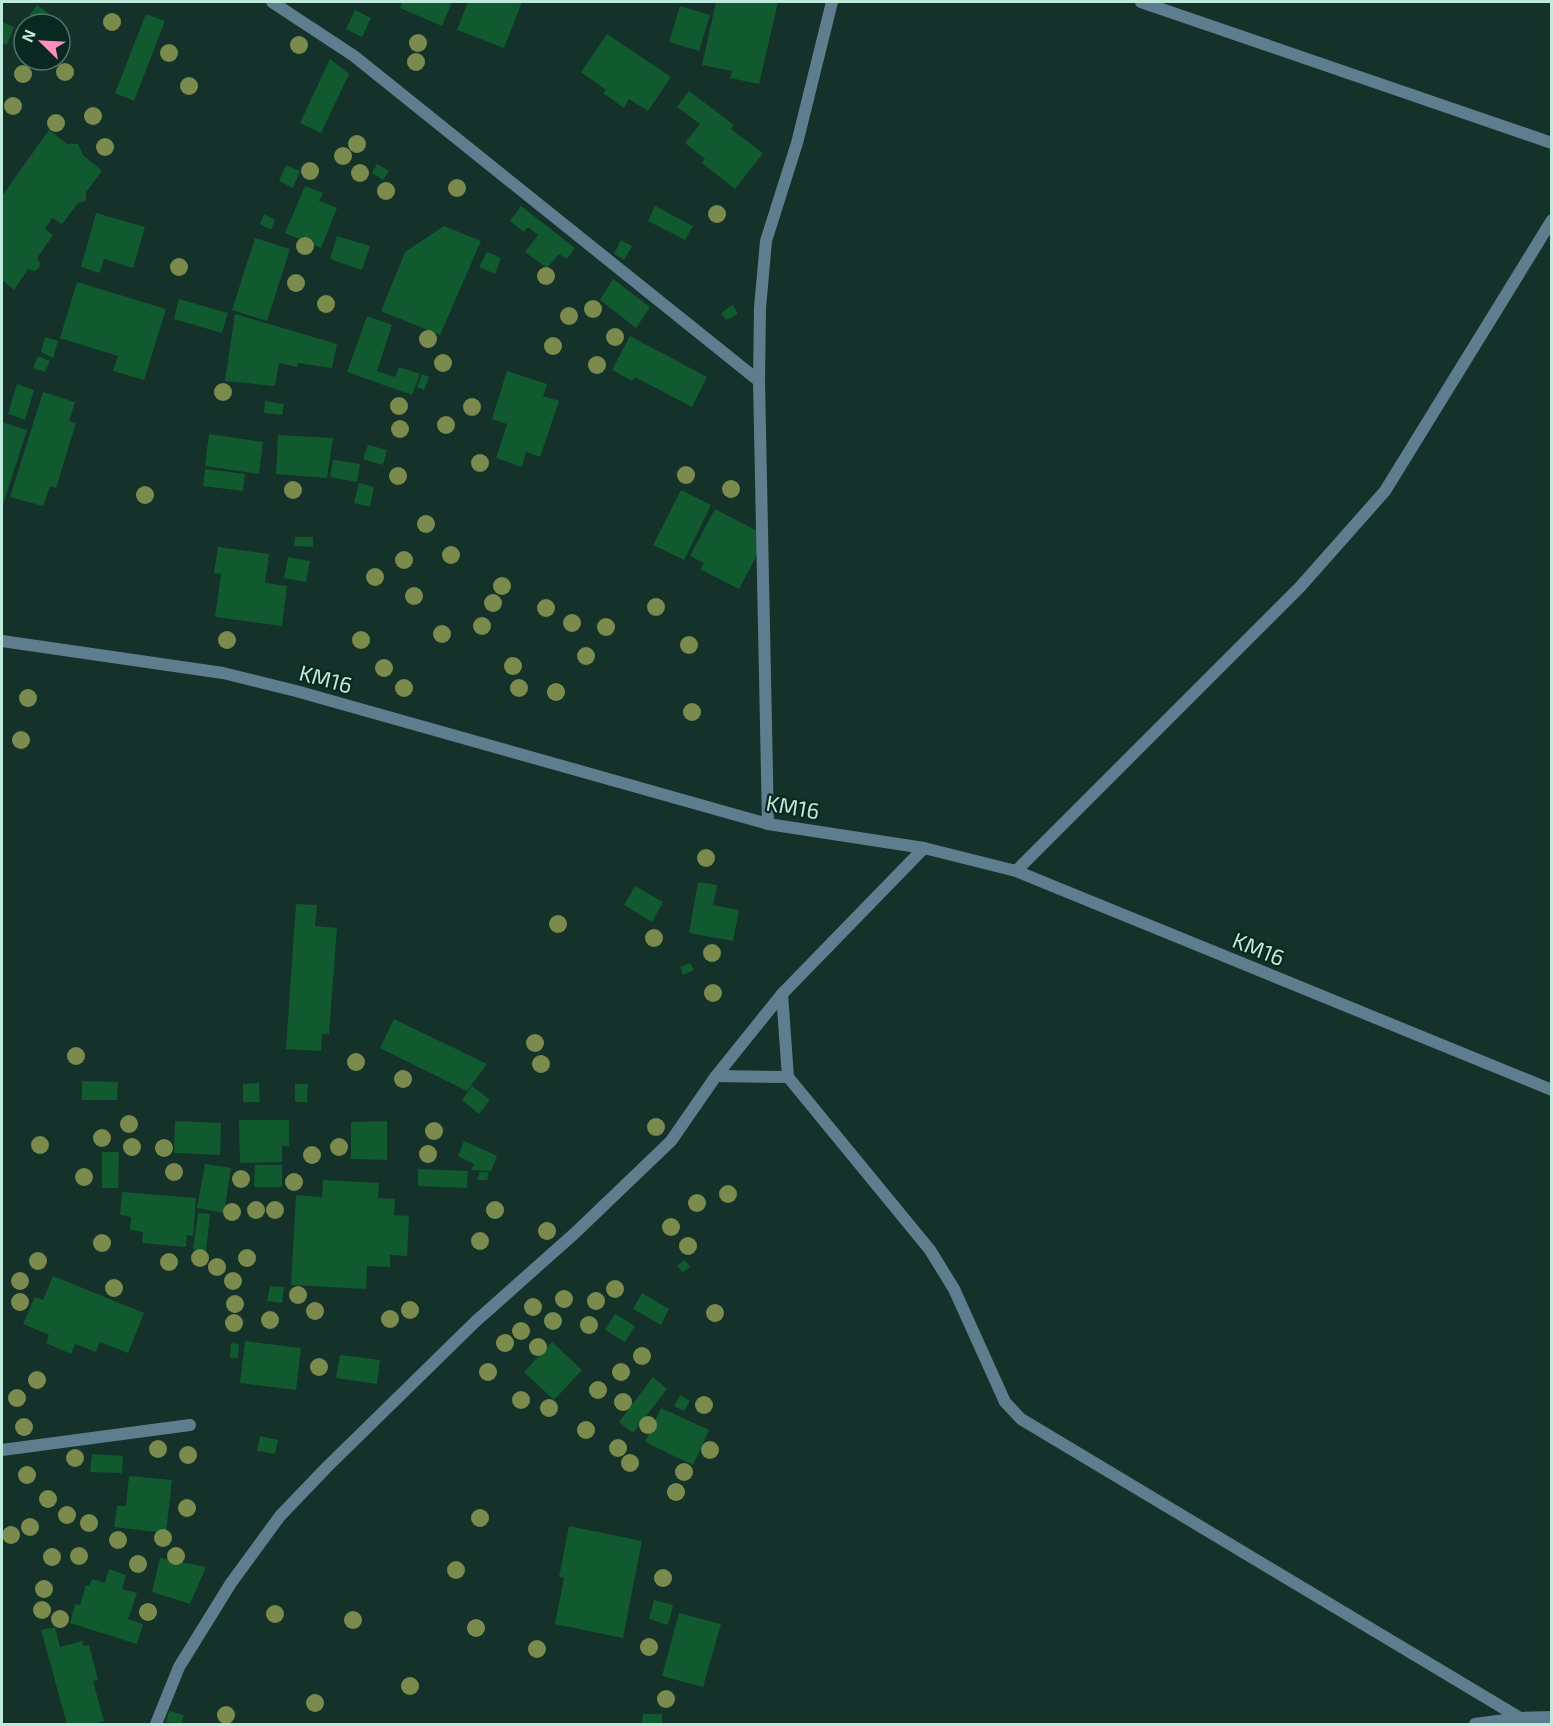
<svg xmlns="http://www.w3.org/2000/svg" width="1553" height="1726" font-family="'Exo 2',sans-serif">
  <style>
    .building { fill: #11592f }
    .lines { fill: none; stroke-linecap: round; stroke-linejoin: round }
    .minor { stroke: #5e7d8e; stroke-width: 12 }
    .tertiary { stroke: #5e7d8e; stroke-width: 12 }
    .tree { fill: #7a8b4d }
    .labels { text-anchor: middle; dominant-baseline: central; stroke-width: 4.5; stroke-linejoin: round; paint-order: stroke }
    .street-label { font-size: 22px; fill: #bee9db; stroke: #092820 }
  </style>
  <rect width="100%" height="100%" fill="#143229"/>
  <g class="building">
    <polygon points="402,2 452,2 442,26 400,8"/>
    <polygon points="468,2 522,2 504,48 457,30"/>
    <polygon points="716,2 778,2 759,84 730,78 732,71 702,65"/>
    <polygon points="37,5 68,28 60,40 60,24 24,24 24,41 15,35"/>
    <polygon points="680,6 710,15 699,51 669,42"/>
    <polygon points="355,10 371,18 362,37 346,29"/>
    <polygon points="146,14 165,21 134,101 115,93"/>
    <polygon points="2,22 14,27 7,45 2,43"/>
    <polygon points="607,34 671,77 648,111 629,99 624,108 603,93 606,90 581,72"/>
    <polygon points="330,59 349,74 321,133 300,123"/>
    <polygon points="689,91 734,125 731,129 763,153 735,189 702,163 705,159 685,143 700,124 677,107"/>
    <polygon points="49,130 67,144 78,144 83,155 102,171 86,192 86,201 78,203 62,224 52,218 45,229 53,235 37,258 40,263 39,268 35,271 28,269 14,290 2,280 2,196"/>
    <polygon points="377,164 389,171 383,180 372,173"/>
    <polygon points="286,165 300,171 293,188 279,181"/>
    <polygon points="305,186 323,193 319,201 337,208 321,248 285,233"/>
    <polygon points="521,206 575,248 567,259 559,254 547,268 525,252 538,235 528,227 524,232 510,221"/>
    <polygon points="655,206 693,226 685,240 648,221"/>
    <polygon points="96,213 145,227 133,268 104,259 100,273 81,267"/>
    <polygon points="264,214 275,220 271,230 260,224"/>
    <polygon points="444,226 481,241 440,335 381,311 405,252"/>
    <polygon points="337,236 370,246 362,270 330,259"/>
    <polygon points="255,238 290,249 267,321 232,310"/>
    <polygon points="621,240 632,246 624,260 614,254"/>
    <polygon points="487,252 501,258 495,274 479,267"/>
    <polygon points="613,279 650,307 636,328 600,300"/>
    <polygon points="77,282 166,309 144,380 113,371 118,356 60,338"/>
    <polygon points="179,299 228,313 222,333 174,319"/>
    <polygon points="733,305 738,314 726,320 721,313"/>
    <polygon points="235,314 337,344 332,368 298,363 297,367 279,363 275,386 225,381"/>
    <polygon points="367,316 392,325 377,371 395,377 399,367 420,374 412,395 347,372"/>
    <polygon points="630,336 707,377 692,407 635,377 632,381 612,370"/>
    <polygon points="45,337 58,341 53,358 41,352"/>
    <polygon points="38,356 50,361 45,372 33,368"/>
    <polygon points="507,371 547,384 543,396 559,401 540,457 526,452 522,467 496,458 507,424 492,419"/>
    <polygon points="422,374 429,377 424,390 417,387"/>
    <polygon points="17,384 34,390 25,420 8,414"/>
    <polygon points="43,392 75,402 69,421 76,423 56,488 50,486 43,506 10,497"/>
    <polygon points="265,401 284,404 282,415 264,413"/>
    <polygon points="2,422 27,430 2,508"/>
    <polygon points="209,434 263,442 259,474 205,466"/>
    <polygon points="278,435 333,438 327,478 276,474"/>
    <polygon points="368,445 387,450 383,465 363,459"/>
    <polygon points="333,460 360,464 357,482 330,477"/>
    <polygon points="205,469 245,474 243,491 203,486"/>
    <polygon points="359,483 374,487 370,507 354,503"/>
    <polygon points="681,490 711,505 684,560 653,545"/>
    <polygon points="715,509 767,536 739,589 700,569 704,563 690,556"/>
    <polygon points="295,537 313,537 313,547 294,546"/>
    <polygon points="218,547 269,554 265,583 287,586 282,626 215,617 221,574 214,573"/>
    <polygon points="288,557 310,561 306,582 284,578"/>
    <polygon points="698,882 717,885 713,905 739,910 733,941 689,933"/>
    <polygon points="635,886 663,902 652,922 624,905"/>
    <polygon points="296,904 317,905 315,926 337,928 329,1034 322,1034 321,1051 286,1049"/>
    <polygon points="690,963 694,970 683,975 680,967"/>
    <polygon points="394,1019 487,1064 467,1091 380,1048"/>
    <polygon points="82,1081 118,1082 117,1100 82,1100"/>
    <polygon points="259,1083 260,1102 243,1102 243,1084"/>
    <polygon points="295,1084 308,1084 307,1102 295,1102"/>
    <polygon points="472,1086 490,1100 479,1114 462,1100"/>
    <polygon points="239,1120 289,1120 289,1146 282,1146 282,1162 240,1163"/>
    <polygon points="175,1121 221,1123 220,1155 174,1153"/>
    <polygon points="387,1121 387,1160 351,1159 351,1122"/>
    <polygon points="464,1141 497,1156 491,1171 471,1170 474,1164 458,1156"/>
    <polygon points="102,1152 119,1152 118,1188 102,1188"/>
    <polygon points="205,1164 231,1168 224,1213 197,1208"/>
    <polygon points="255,1165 282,1165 282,1187 254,1187"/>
    <polygon points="418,1169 468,1171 467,1188 418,1186"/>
    <polygon points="480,1172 489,1172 487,1180 477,1180"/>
    <polygon points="323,1180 379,1183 378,1198 395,1199 394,1215 409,1216 407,1256 390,1255 390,1267 367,1266 366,1289 291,1285 296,1195 322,1197"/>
    <polygon points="122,1192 196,1198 193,1236 187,1235 186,1247 142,1243 143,1232 130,1230 131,1217 120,1215"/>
    <polygon points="198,1213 210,1214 206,1251 193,1249"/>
    <polygon points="685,1260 690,1267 683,1272 677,1266"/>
    <polygon points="53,1276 144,1313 128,1353 100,1342 96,1352 75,1344 71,1354 46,1343 49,1335 23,1324 35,1297 43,1300"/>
    <polygon points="270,1286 284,1287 282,1303 267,1301"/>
    <polygon points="642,1293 669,1309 661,1325 633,1309"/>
    <polygon points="615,1314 635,1326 625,1342 605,1330"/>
    <polygon points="245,1341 301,1348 296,1390 240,1383"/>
    <polygon points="552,1342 582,1370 554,1400 524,1372"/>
    <polygon points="231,1343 239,1344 238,1358 230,1358"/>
    <polygon points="340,1355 380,1360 377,1384 336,1378"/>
    <polygon points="653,1377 667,1389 633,1433 619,1422"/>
    <polygon points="680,1395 690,1401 684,1411 674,1406"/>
    <polygon points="661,1408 709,1430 693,1465 645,1442"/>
    <polygon points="260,1436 278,1440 275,1454 257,1451"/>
    <polygon points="92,1454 123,1456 122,1473 90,1472"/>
    <polygon points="129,1476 172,1480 166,1533 114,1527 117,1506 126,1506"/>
    <polygon points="569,1526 642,1541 623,1638 555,1624 564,1578 559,1577"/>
    <polygon points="160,1558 206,1567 190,1604 152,1592"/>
    <polygon points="109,1569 126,1575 122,1589 137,1593 128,1619 143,1624 137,1644 70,1623 75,1604 80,1605 86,1585 89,1586 92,1579 105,1583"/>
    <polygon points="654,1600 673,1605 668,1625 649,1619"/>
    <polygon points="679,1613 721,1624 703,1687 662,1676"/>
    <polygon points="55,1627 60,1647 82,1641 84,1646 89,1645 98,1680 93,1681 104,1721 92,1724 67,1724 41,1630"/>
    <polygon points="169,1711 184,1715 181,1724 166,1722"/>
    <polygon points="643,1714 662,1714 662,1724 642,1724"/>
  </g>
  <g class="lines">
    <g class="minor">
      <polyline points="272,2 354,56 759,381"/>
      <polyline points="1141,2 1552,143"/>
      <polyline points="768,824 759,381 760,308 766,241 797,143 832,2"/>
      <polyline points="1016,871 1300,587 1385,491 1552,220"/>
      <polyline points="782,994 788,1077 930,1250 954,1289 1005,1402 1021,1419 1520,1718"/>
      <polyline points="716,1076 788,1077"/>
      <polyline points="2,1450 190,1425"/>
      <polyline points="156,1724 179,1667 231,1583 280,1516 327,1467 475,1322 575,1233 671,1141 716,1076 782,994 924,848"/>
      <polyline points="1475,1724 1520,1718 1552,1717"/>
    </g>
    <polyline class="tertiary" points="2,641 223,673 296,691 768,824 924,848 1016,871 1552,1090"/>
  </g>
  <g class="tree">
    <circle cx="112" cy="22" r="9"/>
    <circle cx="418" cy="43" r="9"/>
    <circle cx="299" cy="45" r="9"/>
    <circle cx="169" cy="53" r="9"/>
    <circle cx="416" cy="62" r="9"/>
    <circle cx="65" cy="72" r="9"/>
    <circle cx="23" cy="74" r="9"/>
    <circle cx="189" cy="86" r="9"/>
    <circle cx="13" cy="106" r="9"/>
    <circle cx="93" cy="116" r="9"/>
    <circle cx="56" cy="123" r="9"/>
    <circle cx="357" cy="144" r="9"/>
    <circle cx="105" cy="147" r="9"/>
    <circle cx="343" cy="156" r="9"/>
    <circle cx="310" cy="171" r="9"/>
    <circle cx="360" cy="173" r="9"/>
    <circle cx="457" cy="188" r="9"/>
    <circle cx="386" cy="191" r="9"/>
    <circle cx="717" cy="214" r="9"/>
    <circle cx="305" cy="246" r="9"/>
    <circle cx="179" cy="267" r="9"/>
    <circle cx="546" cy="276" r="9"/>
    <circle cx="296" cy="283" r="9"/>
    <circle cx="326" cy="304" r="9"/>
    <circle cx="593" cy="309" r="9"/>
    <circle cx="569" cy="316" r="9"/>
    <circle cx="615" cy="337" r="9"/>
    <circle cx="428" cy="339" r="9"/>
    <circle cx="553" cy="346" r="9"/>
    <circle cx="443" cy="363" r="9"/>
    <circle cx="597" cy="365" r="9"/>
    <circle cx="223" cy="392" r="9"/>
    <circle cx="399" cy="406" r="9"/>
    <circle cx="472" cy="407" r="9"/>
    <circle cx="446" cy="425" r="9"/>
    <circle cx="400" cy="429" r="9"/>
    <circle cx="480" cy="463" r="9"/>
    <circle cx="686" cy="475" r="9"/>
    <circle cx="398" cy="476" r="9"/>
    <circle cx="731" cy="489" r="9"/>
    <circle cx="293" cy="490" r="9"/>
    <circle cx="145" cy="495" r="9"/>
    <circle cx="426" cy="524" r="9"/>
    <circle cx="451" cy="555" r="9"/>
    <circle cx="404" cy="560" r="9"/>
    <circle cx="375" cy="577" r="9"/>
    <circle cx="502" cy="586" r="9"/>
    <circle cx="414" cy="596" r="9"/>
    <circle cx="493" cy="603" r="9"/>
    <circle cx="656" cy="607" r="9"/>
    <circle cx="546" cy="608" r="9"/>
    <circle cx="572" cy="623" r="9"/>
    <circle cx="482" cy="626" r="9"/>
    <circle cx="606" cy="627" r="9"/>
    <circle cx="442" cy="634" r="9"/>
    <circle cx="227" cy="640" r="9"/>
    <circle cx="361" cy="640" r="9"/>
    <circle cx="689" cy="645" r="9"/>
    <circle cx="586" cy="656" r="9"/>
    <circle cx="513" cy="666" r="9"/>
    <circle cx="384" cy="668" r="9"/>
    <circle cx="404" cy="688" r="9"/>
    <circle cx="519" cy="688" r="9"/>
    <circle cx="556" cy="692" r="9"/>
    <circle cx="28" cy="698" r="9"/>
    <circle cx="692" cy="712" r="9"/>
    <circle cx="21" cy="740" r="9"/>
    <circle cx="706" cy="858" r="9"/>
    <circle cx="558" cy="924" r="9"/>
    <circle cx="654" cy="938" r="9"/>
    <circle cx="712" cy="953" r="9"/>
    <circle cx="713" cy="993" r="9"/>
    <circle cx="535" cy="1043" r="9"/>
    <circle cx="76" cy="1056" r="9"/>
    <circle cx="356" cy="1062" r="9"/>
    <circle cx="541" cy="1064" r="9"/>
    <circle cx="403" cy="1079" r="9"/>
    <circle cx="129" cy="1124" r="9"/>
    <circle cx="656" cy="1127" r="9"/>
    <circle cx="434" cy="1131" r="9"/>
    <circle cx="102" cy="1138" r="9"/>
    <circle cx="40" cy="1145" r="9"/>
    <circle cx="132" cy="1147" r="9"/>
    <circle cx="339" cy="1147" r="9"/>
    <circle cx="164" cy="1148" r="9"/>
    <circle cx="428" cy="1154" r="9"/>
    <circle cx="312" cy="1155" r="9"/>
    <circle cx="174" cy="1172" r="9"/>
    <circle cx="84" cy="1177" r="9"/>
    <circle cx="241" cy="1179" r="9"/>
    <circle cx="294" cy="1182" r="9"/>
    <circle cx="728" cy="1194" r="9"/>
    <circle cx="697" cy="1203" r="9"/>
    <circle cx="256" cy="1210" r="9"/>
    <circle cx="275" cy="1210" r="9"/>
    <circle cx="495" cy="1210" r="9"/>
    <circle cx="232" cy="1212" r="9"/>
    <circle cx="671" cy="1227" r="9"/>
    <circle cx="547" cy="1231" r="9"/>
    <circle cx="480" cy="1241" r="9"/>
    <circle cx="102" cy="1243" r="9"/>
    <circle cx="688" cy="1246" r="9"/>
    <circle cx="200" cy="1258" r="9"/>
    <circle cx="247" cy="1258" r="9"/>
    <circle cx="38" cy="1261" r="9"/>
    <circle cx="169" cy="1262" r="9"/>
    <circle cx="217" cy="1267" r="9"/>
    <circle cx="20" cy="1281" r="9"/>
    <circle cx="233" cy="1281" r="9"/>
    <circle cx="114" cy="1288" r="9"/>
    <circle cx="615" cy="1289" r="9"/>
    <circle cx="298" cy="1295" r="9"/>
    <circle cx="564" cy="1299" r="9"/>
    <circle cx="596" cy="1301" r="9"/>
    <circle cx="20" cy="1302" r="9"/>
    <circle cx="235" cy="1304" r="9"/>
    <circle cx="533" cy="1307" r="9"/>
    <circle cx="410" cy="1310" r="9"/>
    <circle cx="315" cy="1311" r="9"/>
    <circle cx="715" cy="1313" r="9"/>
    <circle cx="390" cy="1319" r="9"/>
    <circle cx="270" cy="1320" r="9"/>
    <circle cx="553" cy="1321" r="9"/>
    <circle cx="234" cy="1323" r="9"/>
    <circle cx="589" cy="1325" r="9"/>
    <circle cx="521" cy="1331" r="9"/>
    <circle cx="505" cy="1343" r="9"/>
    <circle cx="538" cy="1347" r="9"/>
    <circle cx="642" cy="1356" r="9"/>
    <circle cx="319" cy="1367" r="9"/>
    <circle cx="488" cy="1372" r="9"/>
    <circle cx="621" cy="1372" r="9"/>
    <circle cx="37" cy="1380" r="9"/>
    <circle cx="598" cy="1390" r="9"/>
    <circle cx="17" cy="1398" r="9"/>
    <circle cx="521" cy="1400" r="9"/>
    <circle cx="623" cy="1402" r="9"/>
    <circle cx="704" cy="1405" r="9"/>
    <circle cx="549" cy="1408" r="9"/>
    <circle cx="648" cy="1425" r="9"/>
    <circle cx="24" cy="1427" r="9"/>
    <circle cx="586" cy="1430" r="9"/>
    <circle cx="618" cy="1448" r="9"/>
    <circle cx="158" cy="1449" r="9"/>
    <circle cx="710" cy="1450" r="9"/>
    <circle cx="188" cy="1455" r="9"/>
    <circle cx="75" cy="1458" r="9"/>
    <circle cx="630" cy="1463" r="9"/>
    <circle cx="684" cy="1472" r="9"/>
    <circle cx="27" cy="1475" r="9"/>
    <circle cx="676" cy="1492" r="9"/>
    <circle cx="48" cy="1499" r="9"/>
    <circle cx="187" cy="1508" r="9"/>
    <circle cx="67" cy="1515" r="9"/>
    <circle cx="480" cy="1518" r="9"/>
    <circle cx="89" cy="1523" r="9"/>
    <circle cx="30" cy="1527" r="9"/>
    <circle cx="11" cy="1535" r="9"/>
    <circle cx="163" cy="1538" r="9"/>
    <circle cx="118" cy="1540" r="9"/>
    <circle cx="79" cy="1556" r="9"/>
    <circle cx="176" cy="1556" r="9"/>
    <circle cx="52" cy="1557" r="9"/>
    <circle cx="138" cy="1564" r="9"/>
    <circle cx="456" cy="1570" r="9"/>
    <circle cx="663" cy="1578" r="9"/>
    <circle cx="44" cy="1589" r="9"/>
    <circle cx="42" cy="1610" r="9"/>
    <circle cx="148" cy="1612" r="9"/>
    <circle cx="275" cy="1614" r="9"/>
    <circle cx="60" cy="1619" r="9"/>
    <circle cx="353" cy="1620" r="9"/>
    <circle cx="476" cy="1628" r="9"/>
    <circle cx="649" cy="1647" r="9"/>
    <circle cx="537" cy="1649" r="9"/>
    <circle cx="410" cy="1686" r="9"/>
    <circle cx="666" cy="1699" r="9"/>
    <circle cx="315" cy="1703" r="9"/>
    <circle cx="226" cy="1715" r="9"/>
  </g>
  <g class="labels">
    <g class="street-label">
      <text transform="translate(326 678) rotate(15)">KM16</text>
      <text transform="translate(793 806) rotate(10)">KM16</text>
      <text transform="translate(1259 948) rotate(22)">KM16</text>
    </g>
  </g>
  <rect width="1553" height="1726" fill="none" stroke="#bee9db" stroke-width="6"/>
  <g transform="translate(42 42) rotate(294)"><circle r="28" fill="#092820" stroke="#51756b" stroke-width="1.5"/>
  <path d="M0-4.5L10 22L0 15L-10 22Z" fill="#fd8ec0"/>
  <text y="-9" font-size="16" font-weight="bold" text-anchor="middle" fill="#bee9db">N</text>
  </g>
</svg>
